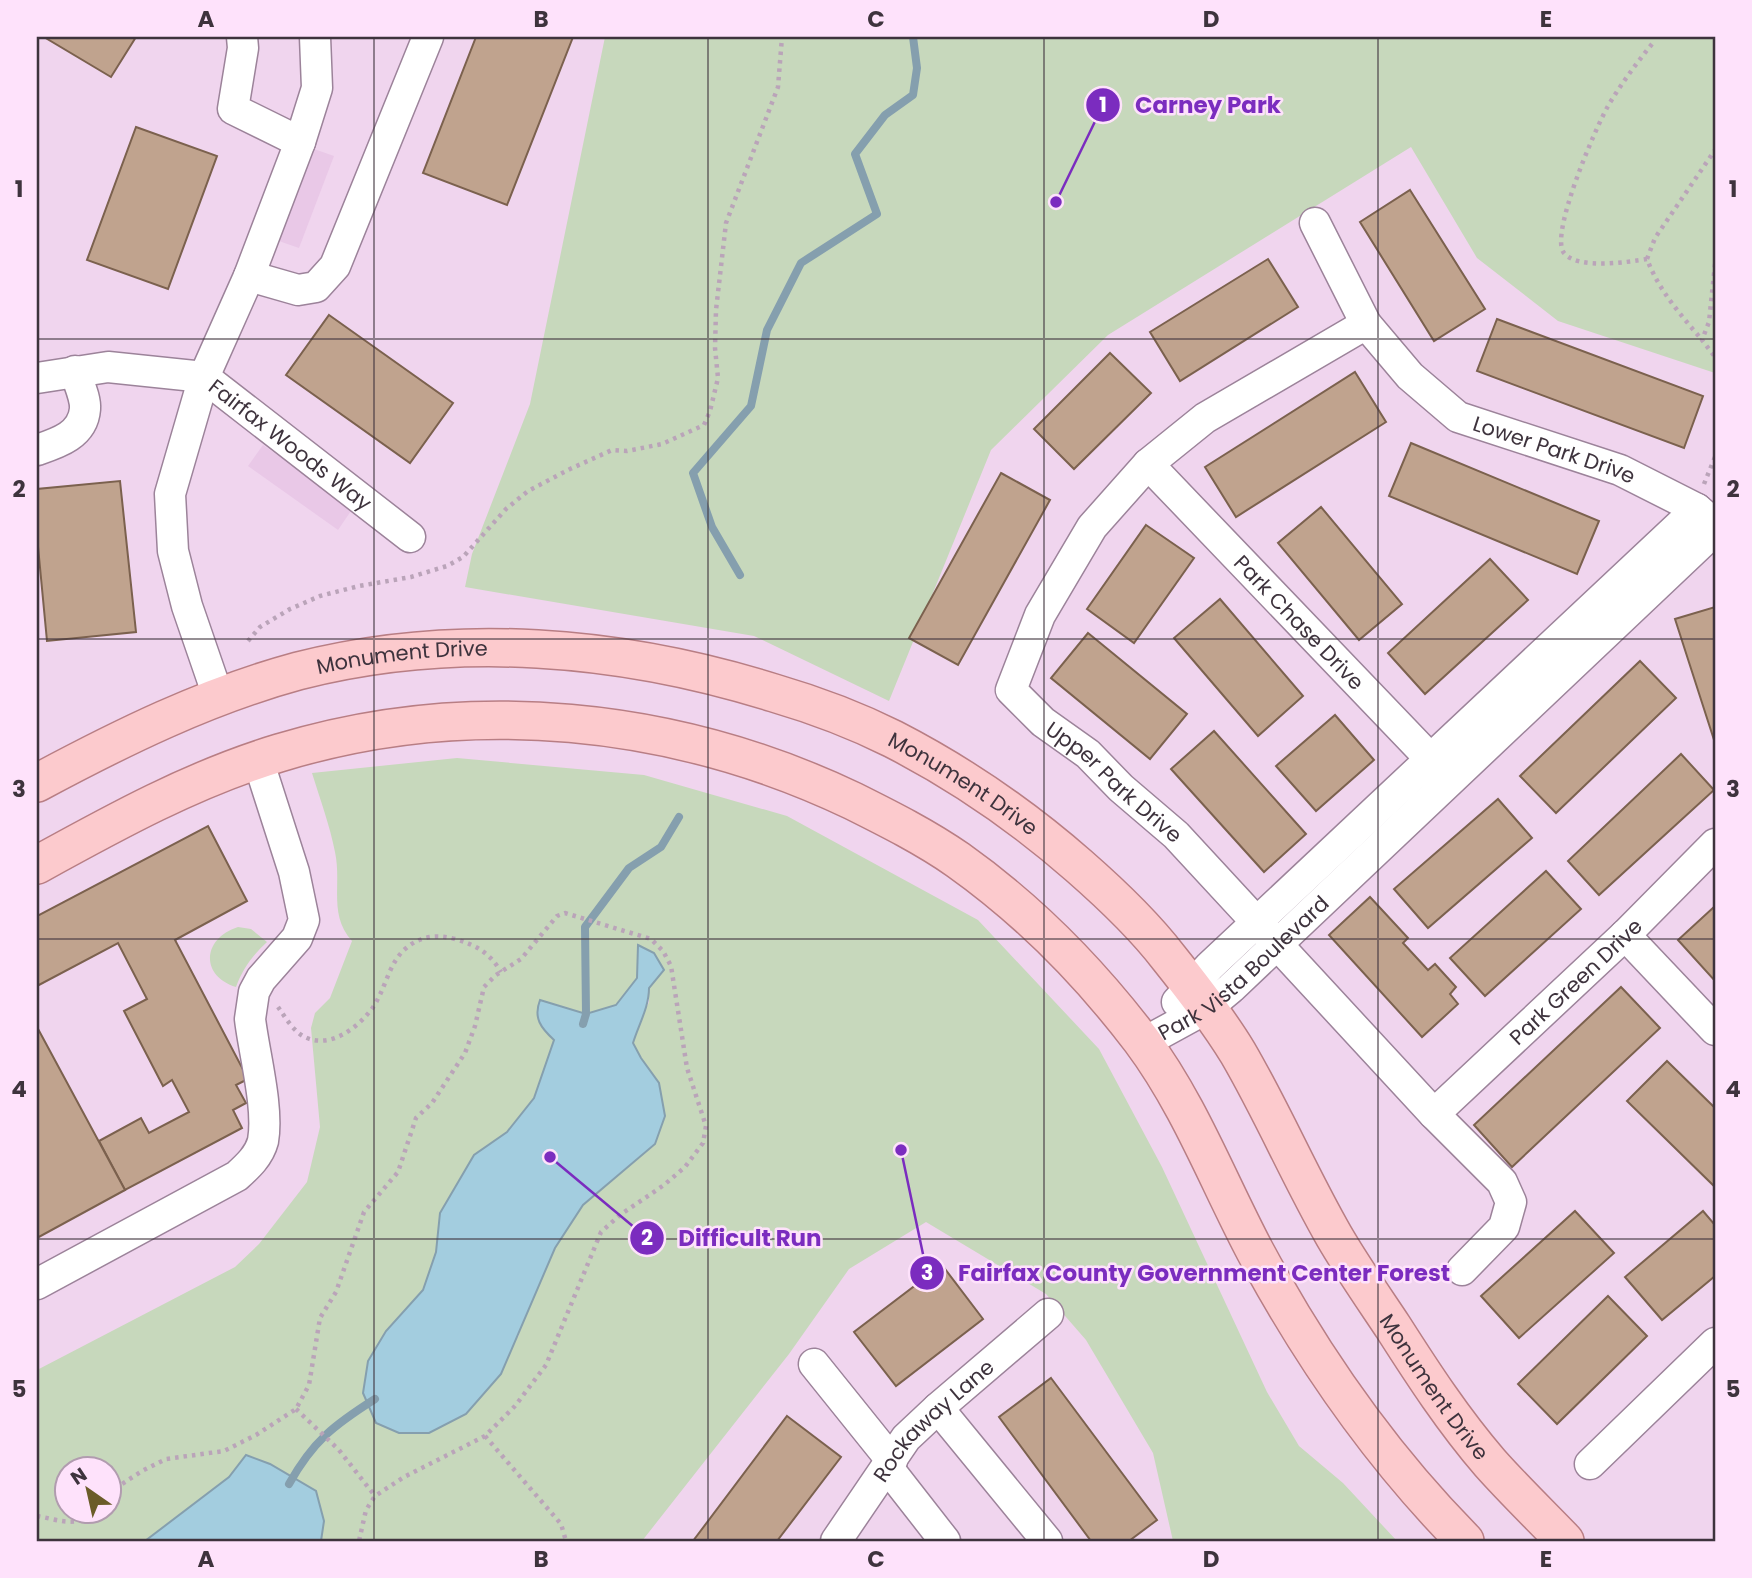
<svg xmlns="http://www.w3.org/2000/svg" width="1752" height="1578" font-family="Poppins,sans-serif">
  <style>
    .built { fill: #e9c8e7 }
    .green { fill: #c7d8bc; fill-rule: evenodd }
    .water { fill: #a3cddf; stroke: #859fae; stroke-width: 2 }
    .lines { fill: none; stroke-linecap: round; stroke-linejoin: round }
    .stream { stroke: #859fae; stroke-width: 8 }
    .building { fill: #c0a38e; stroke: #7b614e; stroke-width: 2 }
    .minor-casing { stroke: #9c839a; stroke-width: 33 }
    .major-casing { stroke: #b87e84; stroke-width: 40 }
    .path { stroke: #baa4b9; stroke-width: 4.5; stroke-dasharray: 3.5 5; stroke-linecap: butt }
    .minor { stroke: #fff; stroke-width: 30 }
    .major { stroke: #fccacd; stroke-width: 37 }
    .grid { fill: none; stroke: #3e333d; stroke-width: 2; stroke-opacity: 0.55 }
    .labels { text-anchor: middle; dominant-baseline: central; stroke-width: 5; stroke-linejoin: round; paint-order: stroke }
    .street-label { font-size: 21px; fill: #3e333d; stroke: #fee2fb }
    .leader { fill: none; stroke: #7b2cbf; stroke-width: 2.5 }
    .callout-dot { fill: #7b2cbf; stroke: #fee2fb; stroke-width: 2.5 }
    .mark-label { font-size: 21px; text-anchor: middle; font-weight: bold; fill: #fff }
    .callout-label { font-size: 23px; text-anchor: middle; font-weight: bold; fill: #7b2cbf; stroke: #fee2fb; stroke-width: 5; stroke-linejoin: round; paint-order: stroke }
    .neatline { fill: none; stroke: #3e333d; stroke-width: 2.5 }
    .grid-label { font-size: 23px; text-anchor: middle; font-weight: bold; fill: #3e333d }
  </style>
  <rect width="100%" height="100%" fill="#f0d5ee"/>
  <g class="built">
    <polygon points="311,148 334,156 299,248 276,240"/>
    <polygon points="263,445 353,508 338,530 248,466"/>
  </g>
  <g class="green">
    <polygon points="605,37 1715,37 1715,373 1558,321 1477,258 1411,147 1108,335 991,450 889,701 754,636 465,587 472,554 530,404"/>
    <path d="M457,758L644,775L787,816L978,920L1099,1049L1162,1167L1267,1392L1299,1446L1343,1483L1397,1541H1173L1153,1453L1086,1340L1046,1294L926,1222L849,1269L789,1354L642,1541H321L324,1521L316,1491L270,1464L247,1455L229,1477L145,1541H37V1370L235,1267L259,1244L307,1182L320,1127L311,1028L315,1013L330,998L352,941C328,915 342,884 335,852C330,826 320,799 312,773ZM638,946L649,988V1002L639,1022L633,1043L641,1058L659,1083L655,1144L583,1205L555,1248L533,1294L518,1337L363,1393L368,1361L386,1331L423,1290L436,1252L440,1213L474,1155L507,1132L534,1098L554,1039L540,1000L586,1014L616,1005L637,978ZM66,1470H108V1512H66Z"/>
    <path d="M238,927L251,929L267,942C252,956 243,968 236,987C199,975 203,938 238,927Z"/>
  </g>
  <g class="water">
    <path d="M638,945L654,953L664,970L649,988C649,1007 639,1024 633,1043L641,1058L659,1083L665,1116L655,1144L583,1205L555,1248L501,1374L466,1414L429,1433H399L376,1423L363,1393L368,1361L386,1331L423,1290L436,1252L440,1213L474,1155L507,1132L534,1098L554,1040C541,1028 533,1018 540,1000L586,1014L616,1005L637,978Z"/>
    <polygon points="246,1455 270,1464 316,1491 324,1521 321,1541 145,1541 229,1477"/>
  </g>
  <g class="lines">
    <g class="stream">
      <polyline points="740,575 712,527 693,473 751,406 767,330 801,263 877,214 855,154 885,115 913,95 917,68 913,37"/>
      <polyline points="583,1024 586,1014 585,927 629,868 661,847 679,817"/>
      <path d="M289,1484C313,1441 334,1425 375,1399"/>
    </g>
  </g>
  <g class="building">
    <polygon points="44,37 136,37 111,77"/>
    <polygon points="476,37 573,37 507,205 423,173"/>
    <polygon points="136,127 217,156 168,289 87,260"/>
    <polygon points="1410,190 1485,309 1434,341 1360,222"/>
    <polygon points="1268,259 1298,307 1180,381 1150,332"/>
    <polygon points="329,315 453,403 410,463 286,375"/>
    <polygon points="1497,319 1703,396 1684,448 1477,371"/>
    <polygon points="1110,353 1151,393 1074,469 1034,429"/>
    <polygon points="1355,372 1386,422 1236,517 1205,467"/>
    <polygon points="1411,443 1599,521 1577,574 1389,496"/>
    <polygon points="1001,473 1050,500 958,665 909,638"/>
    <polygon points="120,481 136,632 47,641 37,536 37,489"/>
    <polygon points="1321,507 1402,604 1359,640 1278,543"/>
    <polygon points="1146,525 1194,558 1134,643 1087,609"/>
    <polygon points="1490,559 1528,600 1425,694 1388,653"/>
    <polygon points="1220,599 1303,696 1258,736 1174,638"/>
    <polygon points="1715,607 1715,743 1675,619"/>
    <polygon points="1088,633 1187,714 1150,759 1051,678"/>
    <polygon points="1640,661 1676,698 1556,813 1520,776"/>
    <polygon points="1335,715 1374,760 1316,811 1276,766"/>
    <polygon points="1214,731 1306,834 1264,872 1171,769"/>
    <polygon points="1681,754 1714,790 1599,895 1568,861"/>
    <polygon points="1498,799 1532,838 1428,928 1394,889"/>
    <polygon points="208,826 247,901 175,940 248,1079 236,1085 246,1103 233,1110 242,1128 125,1190 99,1141 141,1118 149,1133 189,1112 172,1080 163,1086 124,1011 147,999 118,943 37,986 37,916"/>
    <polygon points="1546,871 1581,909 1485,996 1450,958"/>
    <polygon points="1370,897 1408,938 1403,943 1428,970 1435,964 1456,987 1450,994 1458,1004 1422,1037 1329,935"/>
    <polygon points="1715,906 1715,981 1678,940"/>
    <polygon points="1621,987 1660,1028 1512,1167 1474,1125"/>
    <polygon points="37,1027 125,1190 37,1238"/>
    <polygon points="1667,1061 1715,1108 1715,1187 1627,1101"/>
    <polygon points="1575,1211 1614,1253 1519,1338 1481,1296"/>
    <polygon points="1703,1211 1715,1225 1715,1276 1662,1320 1625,1277"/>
    <polygon points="942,1265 983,1319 896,1386 854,1332"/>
    <polygon points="1608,1296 1647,1336 1557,1424 1518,1384"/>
    <polygon points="1051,1378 1157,1520 1129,1541 1091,1541 999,1417"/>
    <polygon points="787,1416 841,1457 777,1541 693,1541"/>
  </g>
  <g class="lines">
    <defs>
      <g id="minor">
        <polyline points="242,37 243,48 233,109 300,142"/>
        <path id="s1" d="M1315,223L1366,324L1410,376L1458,417L1620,470L1697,509L1710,520"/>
        <polyline points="249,276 298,290 316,287 335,266 428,37"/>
        <path id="s2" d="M1366,324L1205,418L1148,464L1092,527L1040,615L1011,690L1043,722L1088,754L1121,788L1176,835L1434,1114L1502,1182L1511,1202L1504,1227L1462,1270"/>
        <path id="s3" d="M37,378L108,367L204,377L410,537"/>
        <path d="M37,450C58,443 83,435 85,409C86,398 78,382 75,371"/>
        <path id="s4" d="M1148,464L1443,772"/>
        <polyline points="218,696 187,606 173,551 170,494 204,377 249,276 300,142 317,88 315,37"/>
        <polyline points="1625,935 1715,1030"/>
        <polyline points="1177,1002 1210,966 1697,509"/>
        <path id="s5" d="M1143,1043L1207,1008L1231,988L1715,530"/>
        <path id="s6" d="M1434,1114L1625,935L1715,844"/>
        <path d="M37,1284L237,1176C248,1166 259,1156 263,1141C269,1108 254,1053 250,1019L254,992L261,979L297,938L304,920L294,872L258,760"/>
        <polyline points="814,1364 892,1461"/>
        <polyline points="938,1408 1047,1541"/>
        <polyline points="1590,1464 1715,1343"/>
        <polyline points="888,1468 945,1541"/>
        <path id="s7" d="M836,1541L906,1438L938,1408L1048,1314"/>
      </g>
      <g id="major">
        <path id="s8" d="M37,783C121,738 206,696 298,671C455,631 621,645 774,693C815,705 855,720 893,739C961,774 1022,816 1079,866C1111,894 1143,924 1169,958C1193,988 1218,1020 1238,1053C1273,1113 1300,1177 1334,1236C1352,1267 1373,1297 1393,1327C1423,1374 1453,1420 1490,1463C1514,1490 1540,1515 1565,1541"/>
        <path d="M37,865C115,822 193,779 279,753C469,695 675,716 853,801C889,819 925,837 958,860C1027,909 1090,973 1141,1040C1189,1104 1218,1181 1255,1251C1312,1357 1381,1456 1465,1541"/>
      </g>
    </defs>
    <use href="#minor" class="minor-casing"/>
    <use href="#major" class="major-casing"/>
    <g class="path">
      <path d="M1652,44C1636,64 1621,84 1608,106C1596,127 1549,235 1564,253C1578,270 1628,262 1647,259C1659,291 1681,315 1702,340"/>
      <polyline points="1647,259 1655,238 1715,150"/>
      <polyline points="1715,264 1709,322 1702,340 1715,357"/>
      <polyline points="1704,484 1715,457"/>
      <polyline points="248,641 260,627 290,609 320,596 359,586 411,577 447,566 463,557 506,509 528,491 570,469 612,450 627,451 662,444 704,425 710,411 718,378 715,348 716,310 726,223 778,87 782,37"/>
      <path d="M278,1007C286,1018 294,1033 307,1038C331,1048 357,1028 371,1010C385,992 388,964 405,949C420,936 436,934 455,939C476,945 490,953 501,972"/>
      <polyline points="296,1409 339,1450 375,1496"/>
      <polyline points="485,1436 561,1524 566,1541"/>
      <polyline points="108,1493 142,1471 166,1459 224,1451 256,1435 296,1409 309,1385 320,1318 336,1292 364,1212 398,1172 416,1118 432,1103 465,1053 475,1026 484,987 496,975 521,959 557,916 565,913 651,939 663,951 671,966 687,1068 706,1126 703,1143 685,1167 664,1185 620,1215 601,1232 546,1365 515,1406 485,1436 404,1477 375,1496 366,1510 359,1541"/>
      <path d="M37,1516C56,1519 78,1529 93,1512"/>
    </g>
    <use href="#minor" class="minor"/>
    <use href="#major" class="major"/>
  </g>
  <path class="grid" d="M374,37V1541M708,37V1541M1044,37V1541M1378,37V1541M37,339H1715M37,639H1715M37,939H1715M37,1239H1715"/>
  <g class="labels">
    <g class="street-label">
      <text stroke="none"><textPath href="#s3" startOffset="278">Fairfax Woods Way</textPath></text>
      <text stroke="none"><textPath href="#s1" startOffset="346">Lower Park Drive</textPath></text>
      <text stroke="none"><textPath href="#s4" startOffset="219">Park Chase Drive</textPath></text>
      <text stroke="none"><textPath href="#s8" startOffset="390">Monument Drive</textPath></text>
      <text stroke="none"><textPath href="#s2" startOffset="665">Upper Park Drive</textPath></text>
      <text stroke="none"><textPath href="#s8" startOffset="978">Monument Drive</textPath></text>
      <text stroke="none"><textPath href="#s5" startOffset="126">Park Vista Boulevard</textPath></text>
      <text stroke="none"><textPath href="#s6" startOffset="194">Park Green Drive</textPath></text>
      <text stroke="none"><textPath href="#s8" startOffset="1755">Monument Drive</textPath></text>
      <text stroke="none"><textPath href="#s7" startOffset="156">Rockaway Lane</textPath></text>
    </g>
  </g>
  <path class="leader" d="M1056 202L1103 105M550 1157L647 1238M901 1150L927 1273"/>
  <g class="callout-dot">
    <circle cx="1056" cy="202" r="7"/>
    <circle cx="550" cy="1157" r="7"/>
    <circle cx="901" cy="1150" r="7"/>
    <circle cx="1103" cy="105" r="18"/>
    <circle cx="647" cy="1238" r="18"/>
    <circle cx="927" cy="1273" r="18"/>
  </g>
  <g class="mark-label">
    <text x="1103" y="112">1</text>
    <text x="647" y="1245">2</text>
    <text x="927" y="1280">3</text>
  </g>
  <g class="callout-label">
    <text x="1208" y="113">Carney Park</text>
    <text x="750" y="1246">Difficult Run</text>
    <text x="1204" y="1281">Fairfax County Government Center Forest</text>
  </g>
  <rect width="1752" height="1578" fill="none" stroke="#fee2fb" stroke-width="77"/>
  <g transform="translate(88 1490) rotate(326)"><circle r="33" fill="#fee2fb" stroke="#b19caf" stroke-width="2"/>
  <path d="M0-5L12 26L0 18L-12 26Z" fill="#6b5c29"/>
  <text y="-10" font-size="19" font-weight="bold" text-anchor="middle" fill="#3e333d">N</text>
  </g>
  <rect x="38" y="38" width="1676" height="1502" class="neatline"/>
  <g class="grid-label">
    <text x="206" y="27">A</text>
    <text x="541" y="27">B</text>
    <text x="876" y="27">C</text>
    <text x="1211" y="27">D</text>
    <text x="1546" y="27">E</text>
    <text x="19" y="197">1</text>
    <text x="1733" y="197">1</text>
    <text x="19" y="497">2</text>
    <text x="1733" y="497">2</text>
    <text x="19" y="797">3</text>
    <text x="1733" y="797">3</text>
    <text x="19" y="1097">4</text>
    <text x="1733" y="1097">4</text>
    <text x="19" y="1397">5</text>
    <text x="1733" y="1397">5</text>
    <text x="206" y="1567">A</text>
    <text x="541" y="1567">B</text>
    <text x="876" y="1567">C</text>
    <text x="1211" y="1567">D</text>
    <text x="1546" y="1567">E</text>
  </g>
</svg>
